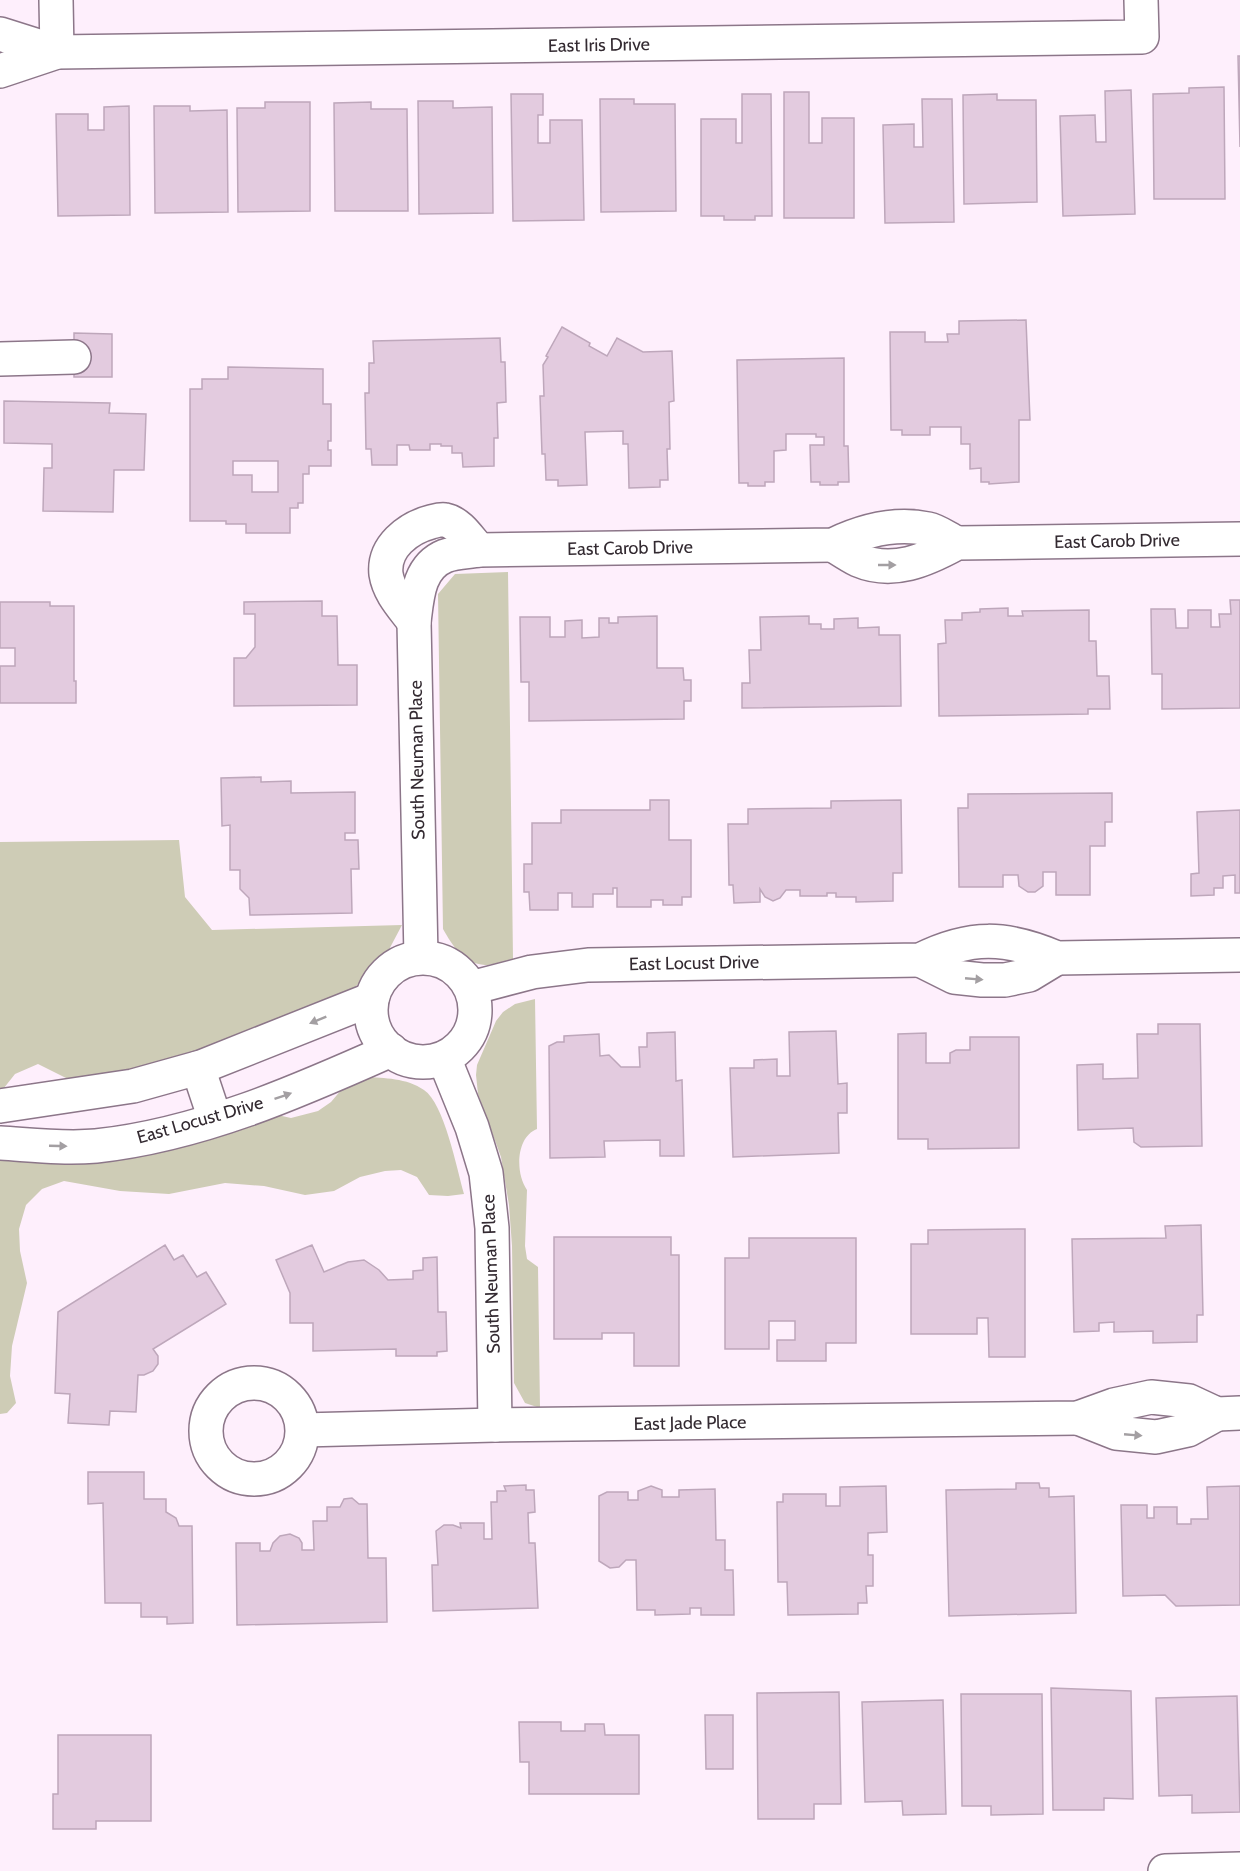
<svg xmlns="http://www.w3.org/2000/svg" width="1240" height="1871" font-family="Cabin,sans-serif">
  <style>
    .green { fill: #ceccb6 }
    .building { fill: #e3cbdf; stroke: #bea7bb; stroke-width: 1.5; fill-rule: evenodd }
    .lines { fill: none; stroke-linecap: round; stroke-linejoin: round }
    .minor-casing { stroke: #8c7689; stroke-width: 36 }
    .minor { stroke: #fff; stroke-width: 33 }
    .oneway { fill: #a39fa2 }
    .labels { text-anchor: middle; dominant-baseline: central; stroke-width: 4.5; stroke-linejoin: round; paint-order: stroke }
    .street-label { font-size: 18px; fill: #332a31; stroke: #fff }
  </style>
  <rect width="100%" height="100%" fill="#feeffc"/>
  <g class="green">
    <path d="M508,572L513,959C504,961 493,965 485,965C464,964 452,945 443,929L438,594L455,574Z"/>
    <polygon points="179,840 185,897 212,930 402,925 384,959 349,993 231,1042 109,1078 74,1082 38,1064 15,1074 0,1093 0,842"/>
    <path d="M535,999L537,1129C516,1137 515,1173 527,1190L525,1246L527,1259L538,1267L540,1408L525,1403L514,1383L512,1246L509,1205L501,1157L478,1094L476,1075L477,1065L496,1021L503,1012L515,1004Z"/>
    <path d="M365,1077C384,1078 407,1078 424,1090C444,1103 457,1169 464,1194L448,1196L429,1195L417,1177L401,1170L385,1171L360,1177L334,1191L305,1195L264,1186L225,1183L169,1194L120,1191L64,1181L42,1189L26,1205L19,1229L20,1251L27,1283L12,1346L10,1376L16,1403L7,1413L0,1414V1155L273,1114L291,1118L318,1111L331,1102L342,1089Z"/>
  </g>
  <g class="building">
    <polygon points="1238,56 1240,56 1240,147"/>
    <polygon points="1224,87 1225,199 1154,199 1153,94 1189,93 1189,88"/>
    <polygon points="1131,90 1135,214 1063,216 1060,116 1095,115 1096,142 1106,142 1105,91"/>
    <polygon points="784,92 809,92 809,143 822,143 822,118 854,118 854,218 784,218"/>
    <polygon points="511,94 543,94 543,115 538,115 538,143 550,143 550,120 582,120 584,220 513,221"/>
    <polygon points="742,94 771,94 772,216 755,216 755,220 724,220 724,216 701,216 701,119 736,119 736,143 742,143"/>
    <polygon points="997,94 997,100 1036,100 1037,202 964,204 963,95"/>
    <polygon points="600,99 634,99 634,104 675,104 676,211 601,212"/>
    <polygon points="922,99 952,99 954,222 885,223 883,125 914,124 914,147 923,147"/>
    <polygon points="418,101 453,101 453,108 492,107 493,213 419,214"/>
    <polygon points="265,102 310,102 310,211 238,212 237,108 265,108"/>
    <polygon points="371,102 371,109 407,109 408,211 335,211 334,103"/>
    <polygon points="129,106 130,215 58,216 56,114 88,114 88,130 104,130 104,107"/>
    <polygon points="154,106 190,106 190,111 227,110 228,212 155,213"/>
    <polygon points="1026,320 1030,420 1019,420 1019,482 989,484 989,482 981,482 981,468 970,469 970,444 961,444 961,427 930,427 930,435 902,435 902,430 891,430 890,332 925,332 925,342 948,342 947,334 959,334 959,321"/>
    <polygon points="562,327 590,343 589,346 607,356 617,338 643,352 672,351 674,401 669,402 670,449 667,449 668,480 660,480 660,487 629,488 628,444 623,444 623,431 585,432 587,485 558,486 558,480 546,480 545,454 542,454 540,396 544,396 543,365 548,357 546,356"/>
    <polygon points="74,333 112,334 112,377 74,377"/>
    <polygon points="500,338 501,362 505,362 506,402 497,403 498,438 494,438 494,466 463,467 462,453 452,453 452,446 441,446 441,444 430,444 430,450 410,450 409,445 397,445 397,465 372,465 371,449 366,449 365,393 369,393 369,363 374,363 373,341"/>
    <polygon points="844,358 844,446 848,446 849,482 838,482 838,485 820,485 820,482 811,482 810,445 824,445 824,437 816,437 816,434 786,434 786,450 774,451 774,482 765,482 765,486 748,486 748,483 739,483 737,360"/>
    <path d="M228,367L323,369V404H331V441H328V450H331V466H309V474H303V503H298V508H290V533H246V524H226V521H190V389H202V379H228ZM233,461H278V492H252V475H233Z"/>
    <polygon points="4,401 110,403 109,413 146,414 144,470 114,470 113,512 43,511 44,468 52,468 52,444 4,443"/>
    <polygon points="1230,600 1240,600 1240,708 1162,709 1162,674 1152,674 1151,609 1175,609 1176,628 1188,628 1188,610 1211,610 1211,627 1220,627 1219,614 1231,614"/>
    <polygon points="322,601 322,616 337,616 338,665 357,665 357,705 234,706 234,658 246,658 255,647 255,614 244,614 244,602"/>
    <polygon points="0,602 50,602 50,606 74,606 74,681 76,681 76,703 0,703 0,666 15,666 15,648 0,648"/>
    <polygon points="1008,608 1008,616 1023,616 1022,611 1089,610 1089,641 1096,641 1097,676 1109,676 1110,709 1088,709 1088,714 939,716 938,644 946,643 945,620 962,620 962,613 980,612 980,609"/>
    <polygon points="657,616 657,668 683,668 684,680 691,680 691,701 684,701 684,719 529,721 529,682 521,682 520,617 550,617 550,637 565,637 565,621 582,620 582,638 599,637 599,618 609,618 609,623 618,623 618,617"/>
    <polygon points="809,616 809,624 821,624 821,629 834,629 834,619 858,618 858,628 879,627 879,635 900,635 901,706 742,708 742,683 750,683 749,650 761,650 760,617"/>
    <polygon points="261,777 261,782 291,781 291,793 355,792 355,833 345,833 345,840 358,840 359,869 351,869 352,913 250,915 249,898 240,889 240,870 230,870 230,825 222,826 221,778"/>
    <polygon points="1112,793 1112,822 1105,822 1105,846 1090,846 1090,895 1056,895 1056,872 1043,872 1043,886 1035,892 1028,892 1019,886 1018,875 1003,875 1003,887 959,887 958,808 968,808 968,794"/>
    <polygon points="650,800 669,800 669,840 691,840 691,897 682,897 682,905 663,905 663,900 651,900 651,907 617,907 617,888 613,888 613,894 593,894 593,907 572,907 572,893 558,893 558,910 530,910 529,892 524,892 524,864 532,864 532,823 561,823 561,810 650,810"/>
    <polygon points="901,800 902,873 893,873 893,901 856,902 856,897 836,897 836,893 827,893 827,896 800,896 800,890 786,890 780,898 773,901 765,897 760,889 760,902 734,903 733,885 729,885 728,824 748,824 748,809 831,808 831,801"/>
    <polygon points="1240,810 1240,893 1235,893 1235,875 1223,876 1223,888 1214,888 1214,895 1191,896 1191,874 1199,873 1197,812"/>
    <polygon points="1158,1024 1200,1024 1202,1146 1141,1147 1134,1142 1133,1128 1078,1130 1077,1065 1103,1064 1103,1079 1138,1078 1137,1034 1158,1034"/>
    <polygon points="836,1031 838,1084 847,1083 847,1113 838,1113 839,1153 733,1157 730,1068 754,1068 754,1060 777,1059 777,1076 790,1076 789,1032"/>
    <polygon points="675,1032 676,1081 682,1080 684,1156 660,1156 660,1140 604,1141 605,1157 550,1158 549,1046 557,1042 564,1042 564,1036 599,1034 600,1056 609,1055 621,1067 640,1067 639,1047 647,1047 647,1033"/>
    <polygon points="926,1033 926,1063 950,1063 950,1053 956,1050 970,1050 970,1037 1019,1037 1019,1148 928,1149 928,1139 898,1139 898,1034"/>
    <polygon points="1201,1225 1203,1315 1197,1315 1197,1342 1153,1343 1153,1331 1114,1332 1114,1322 1099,1323 1099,1331 1074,1332 1072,1239 1166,1238 1165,1226"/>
    <polygon points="1025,1229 1025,1357 989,1357 988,1318 977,1318 977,1334 911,1334 911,1244 928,1244 928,1230"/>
    <polygon points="554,1237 671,1237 671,1255 679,1255 679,1366 634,1366 634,1333 602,1333 602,1339 554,1339"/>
    <polygon points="749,1238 856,1238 856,1343 826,1343 826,1361 777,1361 777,1340 795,1340 795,1321 769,1321 769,1349 725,1349 725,1258 749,1258"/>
    <polygon points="165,1245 174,1260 183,1255 197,1277 206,1272 226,1304 153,1349 158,1356 158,1364 153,1371 144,1375 138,1375 136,1412 110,1411 109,1425 68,1423 70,1394 55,1393 58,1312"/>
    <polygon points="312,1245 324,1272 348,1262 364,1260 379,1270 388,1280 413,1279 413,1271 423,1270 423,1258 437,1257 438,1312 446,1312 447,1351 437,1352 437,1356 396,1356 396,1349 313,1351 313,1323 290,1323 290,1293 276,1260"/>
    <polygon points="88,1472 144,1472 144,1499 166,1499 166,1512 176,1518 179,1526 192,1526 193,1623 167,1624 167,1617 141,1617 141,1603 105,1603 103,1503 88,1504"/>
    <polygon points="1016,1483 1039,1483 1040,1488 1049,1488 1049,1497 1074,1496 1076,1613 949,1616 946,1490 1016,1489"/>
    <polygon points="526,1485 526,1490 534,1490 535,1512 528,1513 529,1543 535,1543 538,1608 433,1611 432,1565 438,1565 436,1531 444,1525 453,1525 461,1528 460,1523 484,1523 484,1539 492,1539 491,1502 497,1502 497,1491 506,1491 504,1486"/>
    <polygon points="651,1486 662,1490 662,1497 679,1497 679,1490 715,1489 716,1540 725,1540 725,1570 733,1570 734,1615 701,1615 701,1608 690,1608 690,1614 655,1615 655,1610 637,1610 636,1560 626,1560 619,1567 610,1568 599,1561 599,1496 607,1492 628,1492 628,1500 638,1500 638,1491"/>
    <polygon points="886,1486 887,1532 868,1533 868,1555 873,1555 873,1586 866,1586 867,1603 858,1603 858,1614 788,1615 787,1582 778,1582 777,1502 783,1502 783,1494 826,1494 826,1506 840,1506 840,1487"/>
    <polygon points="1240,1486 1240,1605 1176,1606 1165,1595 1123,1596 1121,1505 1147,1505 1147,1518 1154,1518 1154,1507 1177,1507 1177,1524 1191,1524 1191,1519 1208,1519 1207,1487"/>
    <polygon points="352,1498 359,1504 367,1504 368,1558 386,1558 387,1622 237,1625 236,1543 260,1543 260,1551 270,1551 273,1543 280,1536 290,1534 299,1538 302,1543 302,1550 314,1550 313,1521 327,1521 327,1507 340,1507 344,1499"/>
    <polygon points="1051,1688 1131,1691 1133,1799 1104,1798 1104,1810 1053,1810"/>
    <polygon points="839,1692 841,1804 814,1804 814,1819 758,1819 757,1693"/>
    <polygon points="961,1694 1042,1694 1043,1814 991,1815 991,1806 962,1806"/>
    <polygon points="1237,1696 1240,1812 1192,1813 1192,1795 1159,1796 1156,1698"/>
    <polygon points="943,1700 946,1814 903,1815 902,1801 865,1802 862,1702"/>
    <polygon points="705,1715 733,1715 733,1769 706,1769"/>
    <polygon points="519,1722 561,1722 561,1731 585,1731 585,1724 604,1724 605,1735 639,1735 639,1794 529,1794 529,1762 520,1762"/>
    <polygon points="58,1735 151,1735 151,1821 96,1821 96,1829 53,1829 53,1794 58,1794"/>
  </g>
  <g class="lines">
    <defs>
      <g id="minor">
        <polyline points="56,0 57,52"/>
        <polyline points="0,34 57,52"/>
        <polyline points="0,71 57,52 1142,37 1141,0"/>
        <polyline points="0,359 74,357"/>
        <path d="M833,545C841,550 850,556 858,560C893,575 926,560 957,543L1240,539"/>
        <path d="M414,622C403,607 389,593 386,574C383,547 408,528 431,522C435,521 441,519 445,520C460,523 469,539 479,550"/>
        <path d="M421,957L414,622C417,598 418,567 445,556C455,552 468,552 479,550L833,545C862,531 895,522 928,529C938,531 948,539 957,543"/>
        <circle cx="423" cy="1010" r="52"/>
        <polyline points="920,960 954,977 982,980 1005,980 1029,975 1057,958"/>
        <path d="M471,988L532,972L588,965L920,960C970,935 1006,936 1057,958L1240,955"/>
        <polyline points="444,1058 472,1127 486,1173 492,1228 495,1425"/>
        <polyline points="198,1068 215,1119"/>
        <polyline points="0,1106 133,1086 201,1067 372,999"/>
        <path d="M0,1143C32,1145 64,1149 96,1146C199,1135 297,1092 391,1050"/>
        <circle cx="254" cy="1431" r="48"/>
        <polyline points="1078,1418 1116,1433 1156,1437 1188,1430 1217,1414"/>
        <polyline points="303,1430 495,1425 1078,1418 1114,1405 1151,1397 1189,1401 1217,1414 1240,1413"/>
        <polyline points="1165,1871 1240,1869"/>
      </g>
    </defs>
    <use href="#minor" class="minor-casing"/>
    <use href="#minor" class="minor"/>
  </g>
  <defs><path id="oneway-solid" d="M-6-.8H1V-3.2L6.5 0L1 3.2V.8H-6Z" transform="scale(1.5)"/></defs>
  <g class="oneway">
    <use href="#oneway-solid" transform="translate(887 565)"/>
    <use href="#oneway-solid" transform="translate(974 979) rotate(5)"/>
    <use href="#oneway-solid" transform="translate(318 1020) rotate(158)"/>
    <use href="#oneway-solid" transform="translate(283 1096) rotate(-19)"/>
    <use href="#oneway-solid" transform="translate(58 1146) rotate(2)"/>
    <use href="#oneway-solid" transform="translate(1133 1435) rotate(5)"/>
  </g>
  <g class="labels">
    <g class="street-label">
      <text transform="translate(599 45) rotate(-1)">East Iris Drive</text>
      <text transform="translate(1117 541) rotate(-1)">East Carob Drive</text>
      <text transform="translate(630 548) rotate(-1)">East Carob Drive</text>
      <text transform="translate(417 760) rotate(-91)">South Neuman Place</text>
      <text transform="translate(694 963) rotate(-1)">East Locust Drive</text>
      <text transform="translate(200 1120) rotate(-16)">East Locust Drive</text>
      <text transform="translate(491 1274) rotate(-92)">South Neuman Place</text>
      <text transform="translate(690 1423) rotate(-1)">East Jade Place</text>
    </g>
  </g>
</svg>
